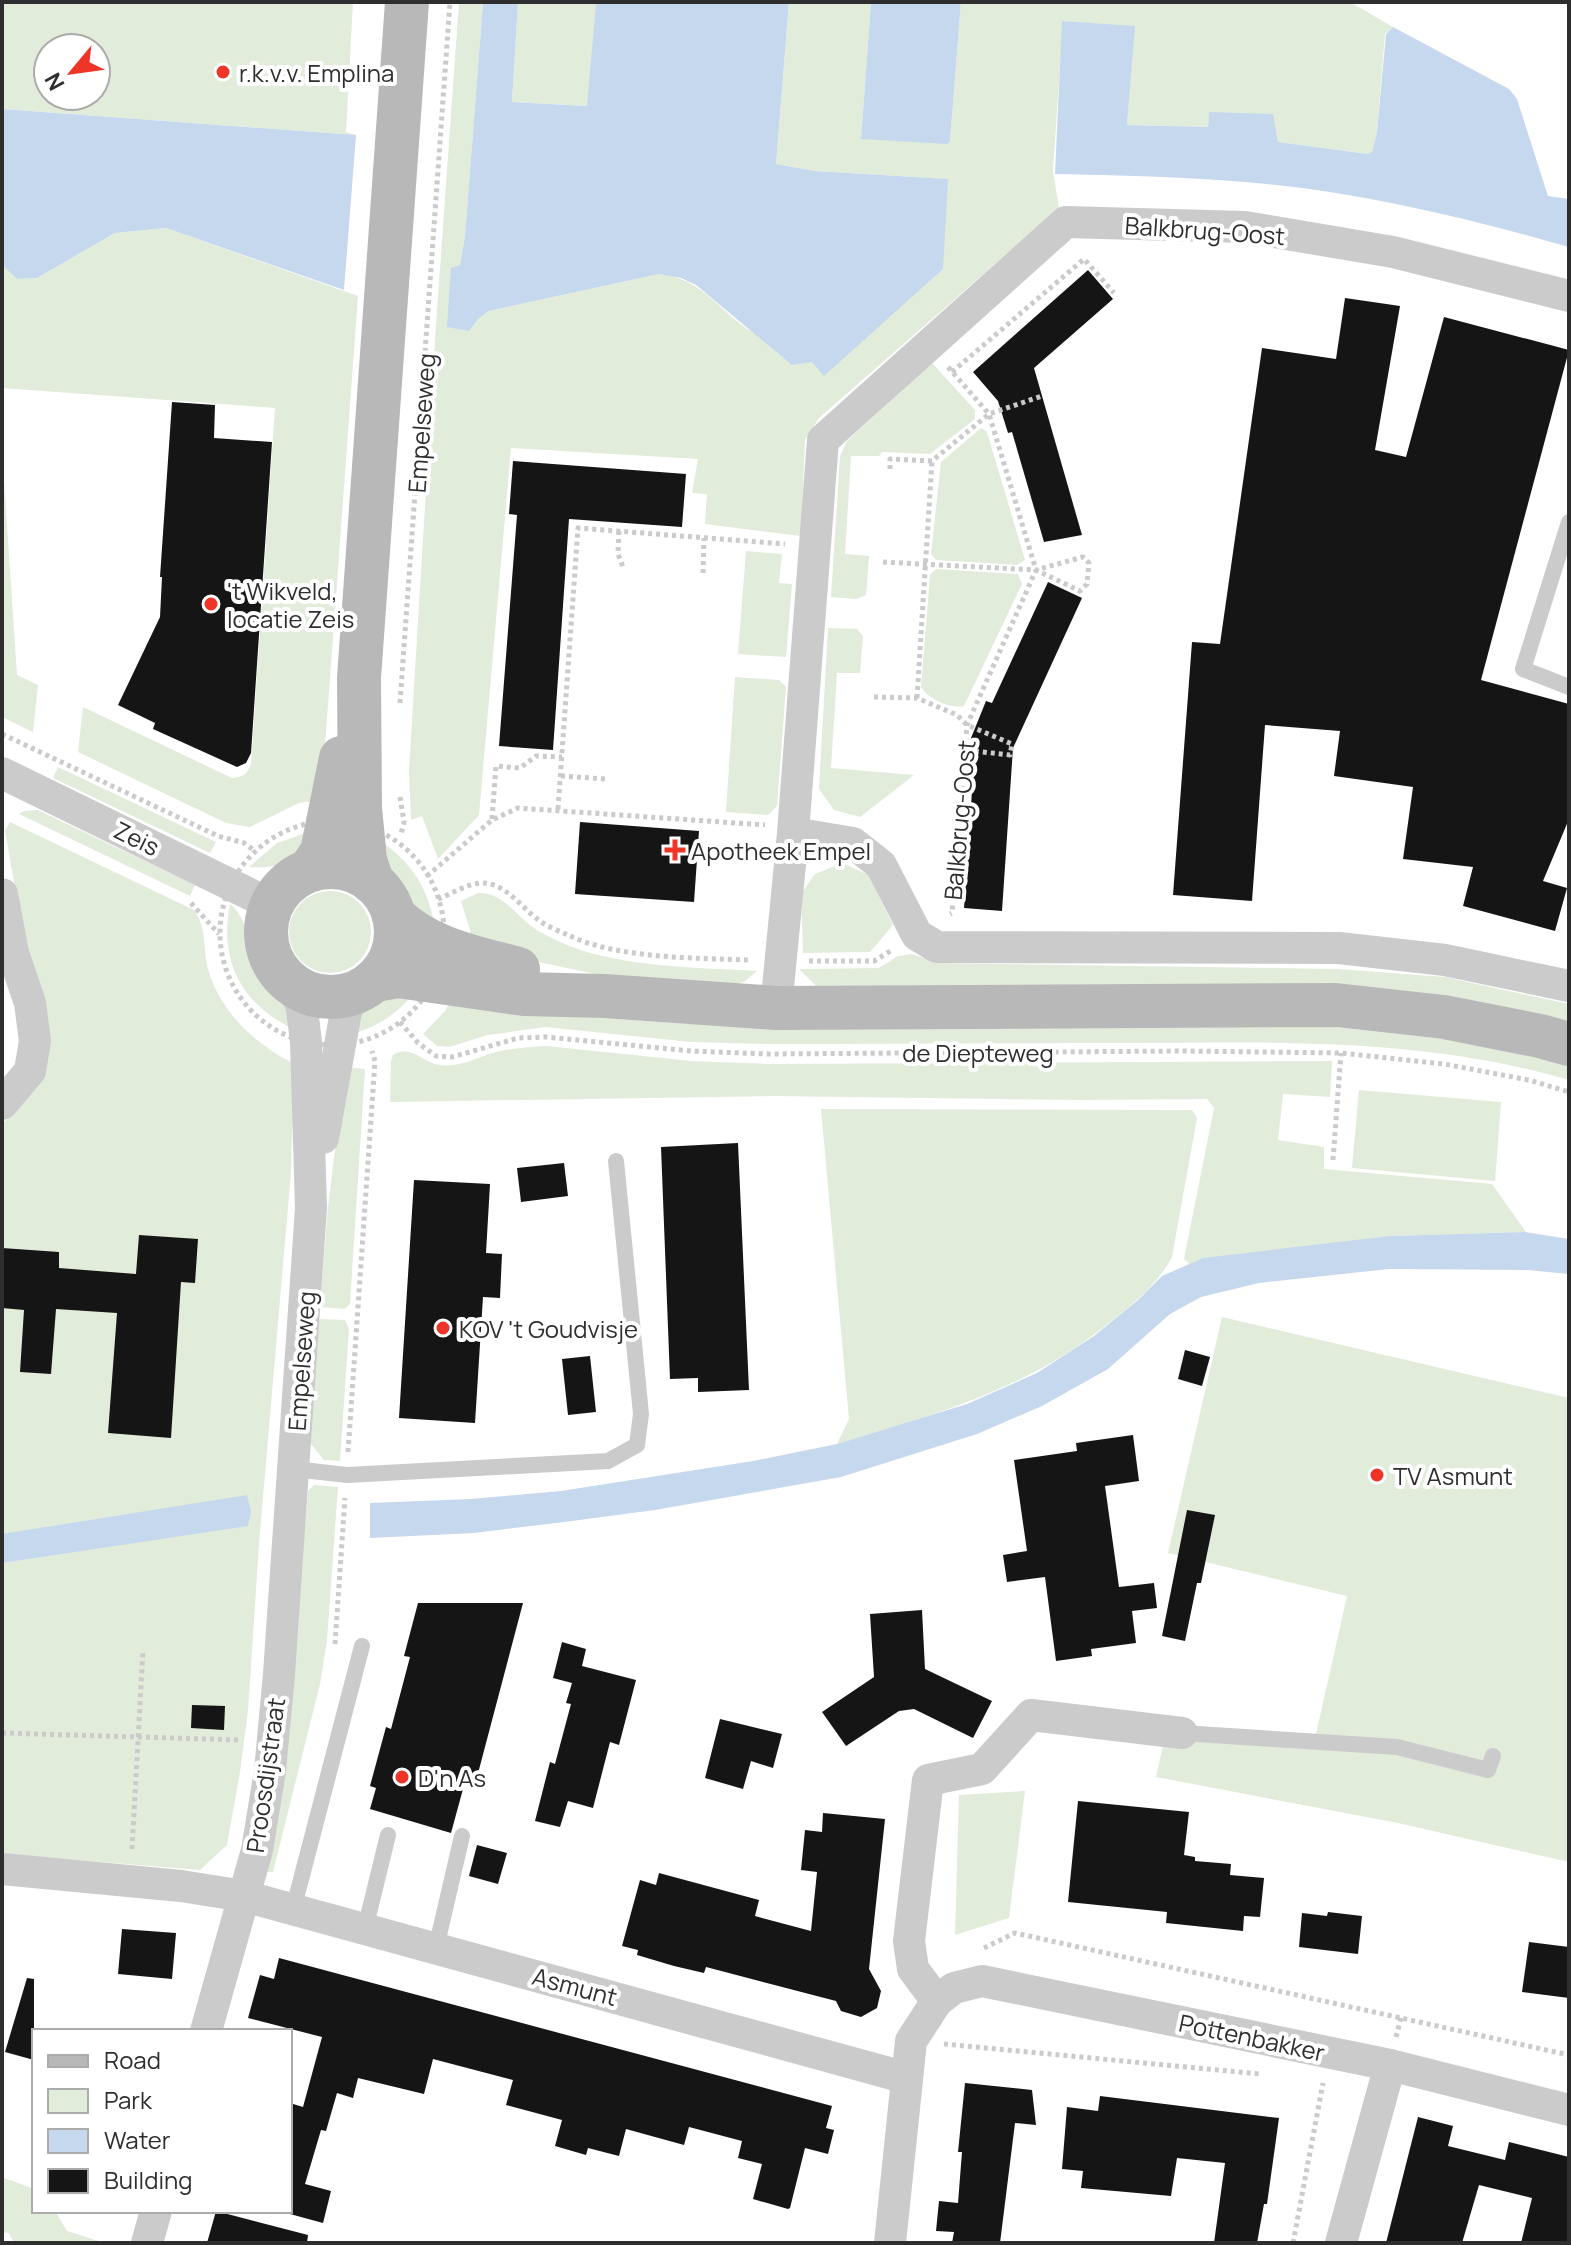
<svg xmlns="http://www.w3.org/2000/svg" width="1571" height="2245" font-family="Manrope,sans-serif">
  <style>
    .green { fill: #e2ecdb; fill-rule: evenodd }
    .water { fill: #c6d8ed }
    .building { fill: #151515 }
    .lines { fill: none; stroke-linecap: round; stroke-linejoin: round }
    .path { stroke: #cbcbcb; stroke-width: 5; stroke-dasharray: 4 4; stroke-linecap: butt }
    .lane { stroke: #cbcbcb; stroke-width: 16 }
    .street { stroke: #cbcbcb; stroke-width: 32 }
    .secondary { stroke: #b8b8b8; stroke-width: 44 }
    .poi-dot { fill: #ee3527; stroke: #fff; stroke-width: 3 }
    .labels { text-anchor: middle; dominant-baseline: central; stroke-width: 8; stroke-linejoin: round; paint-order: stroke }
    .poi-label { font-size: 24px; fill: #2e2e2e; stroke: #fff; text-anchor: start }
    .street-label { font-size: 24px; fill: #2e2e2e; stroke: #fff }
  </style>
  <rect width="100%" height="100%" fill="#fff"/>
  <g class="green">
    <path d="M2,2H353L346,132L356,135L2,109ZM48,48H96V96H48Z"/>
    <path d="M459,2H483L465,236L460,265L457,267L478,319L489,311L659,274C704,278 718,312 754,333L947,179L815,171L776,164L789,2H871L861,139L950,141L961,2H1350L1393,27L1385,34L1377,132L1372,153L1368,154L1278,142L1272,114L1208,120V127L1127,125L1134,27L1063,21L1053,171L1059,208L819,418L805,440L801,536L705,524L707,494L692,493L698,459L511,448L479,815L438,859L422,816L411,820L409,770L436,325Z"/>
    <polygon points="518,2 596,2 588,106 512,102"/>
    <path d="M166,228L358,296L321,800L299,803L250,827L226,823L78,752L83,707L232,778C243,777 247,774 251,764L275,408L2,388V265L17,279L37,278L115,233Z"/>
    <polygon points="932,363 975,410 975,419 930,454 882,452 879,456 851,456 845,554 869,556 866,595 856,599 831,597 840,456 847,441"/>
    <polygon points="981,428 987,432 1025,560 1017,565 936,560 931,554 941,462"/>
    <polygon points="2,450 17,675 38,685 33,732 2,717"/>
    <polygon points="746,551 782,554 779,583 792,584 786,657 738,654"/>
    <path d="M936,569L1018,574L1022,584L964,706C951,709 928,699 921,687L930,575Z"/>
    <polygon points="828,628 857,629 863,636 860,673 837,673 831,768 914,775 860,817 834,810 819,789"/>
    <polygon points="735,677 779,680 786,687 777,806 768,815 726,812"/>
    <polygon points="58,767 216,842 210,853 53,778"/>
    <polygon points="38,810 195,885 190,896 19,814 24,811"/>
    <path d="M10,822L194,910C207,927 203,949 208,969C220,1012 256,1045 294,1064L291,1172L259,1544L248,1711L240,1772L227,1845L200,1870L2,1854V1563L104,1547L2,1534V1123L12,1116L19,1107L26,949L5,831Z"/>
    <path d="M314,830C293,858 286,870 249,867L277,843Z"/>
    <path d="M382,842C410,862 426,885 433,918L410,909L395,881L383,868Z"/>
    <polygon points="842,863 869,875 893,925 870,952 803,953 801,894 815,874"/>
    <circle cx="330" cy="932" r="41"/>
    <path d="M478,893C503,892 516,916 534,928C541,933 549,936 556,940C613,968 694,967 757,971L744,982L714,989L605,976L468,947L470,930L461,901Z"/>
    <path d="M230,904C249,918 246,946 255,966C263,984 282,994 289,1011C291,1016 291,1023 293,1029C241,1003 219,961 230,904Z"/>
    <polygon points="912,954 939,963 1338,969 1445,977 1569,1004 1569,1024 820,990 799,969 879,968 898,956"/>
    <path d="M417,990C399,1012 379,1027 351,1034C370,998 378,997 417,990Z"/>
    <path d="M454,996L602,1018L691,1024L1335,1027L1444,1039L1569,1064V1080C1428,1039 1288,1042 1142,1043C1017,1043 892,1044 766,1044L691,1042L545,1027L488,1035L449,1047L437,1046L423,1034L445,1011Z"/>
    <path d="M547,1046L691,1061L769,1064L1332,1061L1330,1097L1283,1094L1278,1140L1324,1147V1169L1492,1184L1526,1232L1391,1236L1189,1264L1184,1259L1214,1108L1207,1099L1080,1100L772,1096L390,1102L391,1061L393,1055C410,1043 423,1063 440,1065C460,1068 477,1057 496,1052C513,1048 530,1047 547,1046Z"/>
    <polygon points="345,1067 365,1069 350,1304 345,1309 320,1307 328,1207"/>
    <polygon points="1359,1090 1501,1102 1495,1181 1352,1168"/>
    <path d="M821,1109L1192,1110L1197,1118L1172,1257C1158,1283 1137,1301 1114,1319C1029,1389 940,1413 837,1444L849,1419Z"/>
    <polygon points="1222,1317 1569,1398 1569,1862 1398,1823 1156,1777 1164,1741 1314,1743 1347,1596 1168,1553"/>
    <polygon points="319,1319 345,1320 349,1329 340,1461 324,1460 311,1444 309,1432"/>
    <polygon points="314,1485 338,1487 327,1640 320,1684 273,1872 266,1872 284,1764 308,1491"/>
    <polygon points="1025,1791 1009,1918 955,1935 959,1795"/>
    <polygon points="2,2177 34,2189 34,2211 55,2211 67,2231 105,2243 14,2243 9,2233 2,2232"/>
  </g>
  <g class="water">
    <polygon points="483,2 518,2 512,102 587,106 596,2 789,2 776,164 815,171 948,179 943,269 824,376 812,362 792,365 696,285 681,278 659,274 489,311 478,319 469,331 447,327 451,268 460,265 465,236"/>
    <polygon points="871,2 961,2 950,141 947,144 861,139"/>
    <path d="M1062,21L1135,26L1127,125L1208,127L1209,112L1273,114L1278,142L1368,154L1372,152L1377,132L1386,34L1393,27L1509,89L1517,99L1548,196L1569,199V247C1463,217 1355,191 1245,182C1182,177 1118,175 1055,174Z"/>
    <polygon points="2,109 356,135 344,290 166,228 115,233 37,278 17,279 2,265"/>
    <polygon points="1525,1232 1569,1239 1569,1274 1527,1270 1389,1269 1259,1283 1201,1297 1170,1314 1108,1369 1042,1406 977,1434 841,1477 655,1510 564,1522 474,1533 370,1538 370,1503 471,1499 561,1491 753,1461 837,1444 967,1404 1037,1373 1094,1336 1138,1300 1162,1276 1203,1258 1390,1236"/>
    <polygon points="247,1495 251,1512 248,1526 2,1563 2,1534"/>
  </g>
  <g class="building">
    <polygon points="1088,270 1113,299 1034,368 1082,535 1044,542 1012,432 1008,433 998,401 973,372"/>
    <polygon points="1345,298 1400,306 1375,450 1406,457 1444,317 1569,350 1481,680 1569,704 1569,819 1543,881 1567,888 1555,931 1463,906 1473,867 1403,859 1413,787 1334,776 1340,731 1265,725 1252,901 1173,895 1192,642 1220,644 1262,348 1336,359"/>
    <polygon points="172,402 215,405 214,438 272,442 251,753 246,763 237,767 153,729 155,723 118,705 160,617 162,577 160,577"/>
    <polygon points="513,461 686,474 682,527 569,519 553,750 499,746 517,515 509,514"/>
    <polygon points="1048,582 1082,598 1013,748 1002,911 964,908 973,776 969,775 971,738 986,701 992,703"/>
    <polygon points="580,822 699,831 694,902 575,894"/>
    <polygon points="738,1143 749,1390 698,1392 698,1378 670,1379 661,1147"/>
    <polygon points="564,1163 568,1196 521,1202 517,1168"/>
    <polygon points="414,1180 490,1184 486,1253 502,1254 500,1298 483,1297 475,1423 399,1418"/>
    <polygon points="139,1235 198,1239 195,1283 181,1282 171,1438 108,1433 117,1313 56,1309 51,1374 20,1372 24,1310 2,1308 2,1248 59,1252 59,1268 136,1274"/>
    <polygon points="1185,1350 1210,1357 1202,1386 1178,1379"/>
    <polygon points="590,1356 596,1412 568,1415 562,1359"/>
    <polygon points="1133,1435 1139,1481 1105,1486 1119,1587 1154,1583 1157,1608 1132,1611 1136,1643 1091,1649 1092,1656 1056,1661 1045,1577 1007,1582 1003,1555 1027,1551 1014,1460 1077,1451 1076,1443"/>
    <polygon points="1187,1510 1215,1515 1201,1583 1197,1583 1185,1641 1162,1636"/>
    <polygon points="418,1603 523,1603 476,1781 466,1778 451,1833 370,1809 376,1788 370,1786 386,1727 391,1729 410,1657 404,1656"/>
    <polygon points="922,1610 925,1669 992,1701 973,1738 914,1709 899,1711 846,1746 822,1712 874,1677 870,1614"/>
    <polygon points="562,1642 586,1649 582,1666 636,1680 619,1745 610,1742 593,1808 568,1801 560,1827 535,1821 550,1762 555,1764 571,1704 566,1703 572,1683 553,1678"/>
    <polygon points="192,1705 225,1706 224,1730 191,1728"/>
    <polygon points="720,1719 782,1734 773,1768 751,1761 743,1789 705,1778"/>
    <polygon points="1078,1801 1189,1812 1184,1855 1195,1857 1195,1861 1231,1864 1230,1875 1264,1878 1260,1917 1244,1916 1243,1931 1166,1923 1167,1912 1068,1902"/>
    <polygon points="823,1813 885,1819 869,1969 881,1991 877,2008 861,2017 841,2011 836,2001 706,1967 704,1973 674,1966 637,1955 638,1950 622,1946 640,1880 656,1885 659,1873 759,1900 755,1916 811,1931 817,1872 801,1870 805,1830 822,1832"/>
    <polygon points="477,1845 507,1853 498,1884 469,1876"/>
    <polygon points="1328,1912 1362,1916 1358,1954 1299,1947 1302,1913 1327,1916"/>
    <polygon points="122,1929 176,1933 172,1979 118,1974"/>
    <polygon points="1529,1942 1569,1947 1569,1998 1522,1992"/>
    <polygon points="279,1958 832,2106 826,2128 834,2130 828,2154 805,2148 790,2208 788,2209 753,2199 762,2164 738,2158 742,2141 689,2127 684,2145 626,2129 619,2156 588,2148 586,2155 555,2146 562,2120 506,2105 513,2080 433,2059 424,2094 358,2078 353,2098 337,2093 326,2131 321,2130 305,2184 331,2191 323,2223 290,2214 290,2103 303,2107 322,2037 248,2018 260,1975 274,1979"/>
    <polygon points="27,1978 34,1979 34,2060 5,2052"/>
    <polygon points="965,2083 1032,2090 1036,2125 1015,2123 1000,2243 952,2243 954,2232 936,2231 939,2201 958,2203 962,2152 958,2152"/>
    <polygon points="1100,2096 1279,2118 1267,2204 1264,2204 1257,2243 1214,2243 1225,2163 1177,2158 1171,2196 1081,2188 1083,2171 1062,2169 1067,2107 1098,2111"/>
    <polygon points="1418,2117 1453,2126 1448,2146 1505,2160 1509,2142 1569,2157 1569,2243 1521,2243 1532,2198 1479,2185 1462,2243 1386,2243"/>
    <polygon points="216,2211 308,2235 307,2243 207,2243"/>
  </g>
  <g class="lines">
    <g class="path">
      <polyline points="948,367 989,414 1036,570 967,725 952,913 950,914"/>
      <polyline points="952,372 1084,259 1114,293"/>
      <polyline points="890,469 890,459 932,461 989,414 1042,396"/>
      <polyline points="619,531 618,554 623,567"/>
      <polyline points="883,562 1036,570 1080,591 1087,584 1089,563 1083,557 1036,570"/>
      <polyline points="703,573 704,538"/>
      <polyline points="874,697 917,698 957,715 967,725 1012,744 1010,755 965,750"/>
      <polyline points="917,698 932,461"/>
      <polyline points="400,703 450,2"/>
      <polyline points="2,734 218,836 244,843 255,851"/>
      <polyline points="561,776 606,779"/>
      <polyline points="400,797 404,822 401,834"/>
      <polyline points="558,809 578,528 785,544"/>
      <polyline points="492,819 496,766 520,768 536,756 562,757"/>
      <circle cx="332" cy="933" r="112"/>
      <polyline points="427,876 492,820 518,808 765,825"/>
      <path d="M438,899C454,893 474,879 491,884C511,890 524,910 540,921C548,927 559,931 568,935C617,959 697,958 751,960"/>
      <polyline points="191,903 219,934"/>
      <polyline points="809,961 874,961 892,950"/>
      <polyline points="400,1022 418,1043 436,1056 452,1057 518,1038 546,1037 691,1051 768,1054 1184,1051 1341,1053 1444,1064 1529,1080 1569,1092"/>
      <polyline points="1333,1160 1341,1053"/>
      <polyline points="348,1452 375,1061 372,1051"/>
      <polyline points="335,1644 345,1498"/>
      <polyline points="2,1733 241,1740"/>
      <polyline points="132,1849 143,1650"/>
      <polyline points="984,1948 1015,1933 1569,2055"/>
      <polyline points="1396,2037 1401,2018"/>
      <polyline points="944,2044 1260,2074"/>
      <polyline points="1293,2243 1323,2083"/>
    </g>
    <g class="lane">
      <polyline points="1569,522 1523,669 1569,687"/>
      <polyline points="294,1469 347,1475 608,1461 637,1445 641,1414 616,1161"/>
      <polyline points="1182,1733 1397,1747 1488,1770 1493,1756"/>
      <polyline points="293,1910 362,1646"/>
      <polyline points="365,1929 388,1835"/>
      <polyline points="436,1948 462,1836"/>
    </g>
    <g class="street">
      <polyline points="2,773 272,905"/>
      <polyline points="793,833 853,843 881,865 917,935 937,947 1339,948 1445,960 1569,986"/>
      <polyline points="2,894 13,953 30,1003 35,1041 30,1071 2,1104"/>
      <polyline points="776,1008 793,833 823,440 1066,222 1245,227 1393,252 1569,296"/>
      <polyline points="323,1138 346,1012 355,992"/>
      <polyline points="2,1869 181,1886 244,1896 907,2078"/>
      <polyline points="937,2001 913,1969 909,1941 928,1780 982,1769 1031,1715 1182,1733"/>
      <polyline points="206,2031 257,1850 270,1771 279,1674 311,1208 306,1042 302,1009 295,986"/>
      <polyline points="147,2243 156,2211"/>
      <polyline points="890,2243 911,2041 937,2001 954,1988 982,1981 1390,2065 1569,2110"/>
      <polyline points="1341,2243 1390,2065"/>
    </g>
    <g class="secondary">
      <circle cx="331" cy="932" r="65"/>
      <polyline points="310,870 322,852 341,758"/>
      <polyline points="372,882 365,860 360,808 359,678 407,2"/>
      <path d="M394,916C428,949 474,957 518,969"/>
      <polyline points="375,980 398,976 524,994 604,996 776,1008 1336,1005 1444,1017 1540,1036 1569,1044"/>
    </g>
  </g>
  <g class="poi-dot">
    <circle cx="223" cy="72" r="8"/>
    <circle cx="211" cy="604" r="8"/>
    <path d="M671 838h8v8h8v8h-8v8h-8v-8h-8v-8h8z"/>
    <circle cx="443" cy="1328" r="8"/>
    <circle cx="1377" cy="1475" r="8"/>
    <circle cx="402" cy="1777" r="8"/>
  </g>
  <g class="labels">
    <g class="poi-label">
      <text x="239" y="72">r.k.v.v. Emplina</text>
      <text x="227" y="590">'t Wikveld,<tspan x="227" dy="28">locatie Zeis</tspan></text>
      <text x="691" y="850">Apotheek Empel</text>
      <text x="459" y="1328">KOV 't Goudvisje</text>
      <text x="1393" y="1475">TV Asmunt</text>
      <text x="418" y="1777">D'n As</text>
    </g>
    <g class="street-label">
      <text transform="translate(1205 230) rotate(4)">Balkbrug-Oost</text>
      <text transform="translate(421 423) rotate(-86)">Empelseweg</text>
      <text transform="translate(959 820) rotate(-85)">Balkbrug-Oost</text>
      <text transform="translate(137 838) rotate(26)">Zeis</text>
      <text x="978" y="1052">de Diepteweg</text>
      <text transform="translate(301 1361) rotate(-86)">Empelseweg</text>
      <text transform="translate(265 1775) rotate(-82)">Proosdijstraat</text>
      <text transform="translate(575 1986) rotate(15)">Asmunt</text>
      <text transform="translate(1252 2037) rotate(12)">Pottenbakker</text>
    </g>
  </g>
  <rect width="1571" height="2245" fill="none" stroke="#2e2e2e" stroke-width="8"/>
  <rect x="32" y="2029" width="260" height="184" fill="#ffffff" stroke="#ababab" stroke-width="2"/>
  <rect x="48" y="2055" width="40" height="12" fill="#b8b8b8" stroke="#ababab" stroke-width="2"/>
  <text x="104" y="2069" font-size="24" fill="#2e2e2e">Road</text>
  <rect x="48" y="2089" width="40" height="24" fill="#e2ecdb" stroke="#ababab" stroke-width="2"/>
  <text x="104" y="2109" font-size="24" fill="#2e2e2e">Park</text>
  <rect x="48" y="2129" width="40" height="24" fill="#c6d8ed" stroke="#ababab" stroke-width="2"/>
  <text x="104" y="2149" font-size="24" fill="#2e2e2e">Water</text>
  <rect x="48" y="2169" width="40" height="24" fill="#151515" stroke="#ababab" stroke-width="2"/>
  <text x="104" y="2189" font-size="24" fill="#2e2e2e">Building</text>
  <g transform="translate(72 72) rotate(241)"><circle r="38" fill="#ffffff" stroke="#ababab" stroke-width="2"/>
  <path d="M0-6L14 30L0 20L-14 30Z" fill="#ee3527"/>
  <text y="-12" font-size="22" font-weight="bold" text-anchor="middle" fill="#2e2e2e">N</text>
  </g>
</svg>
